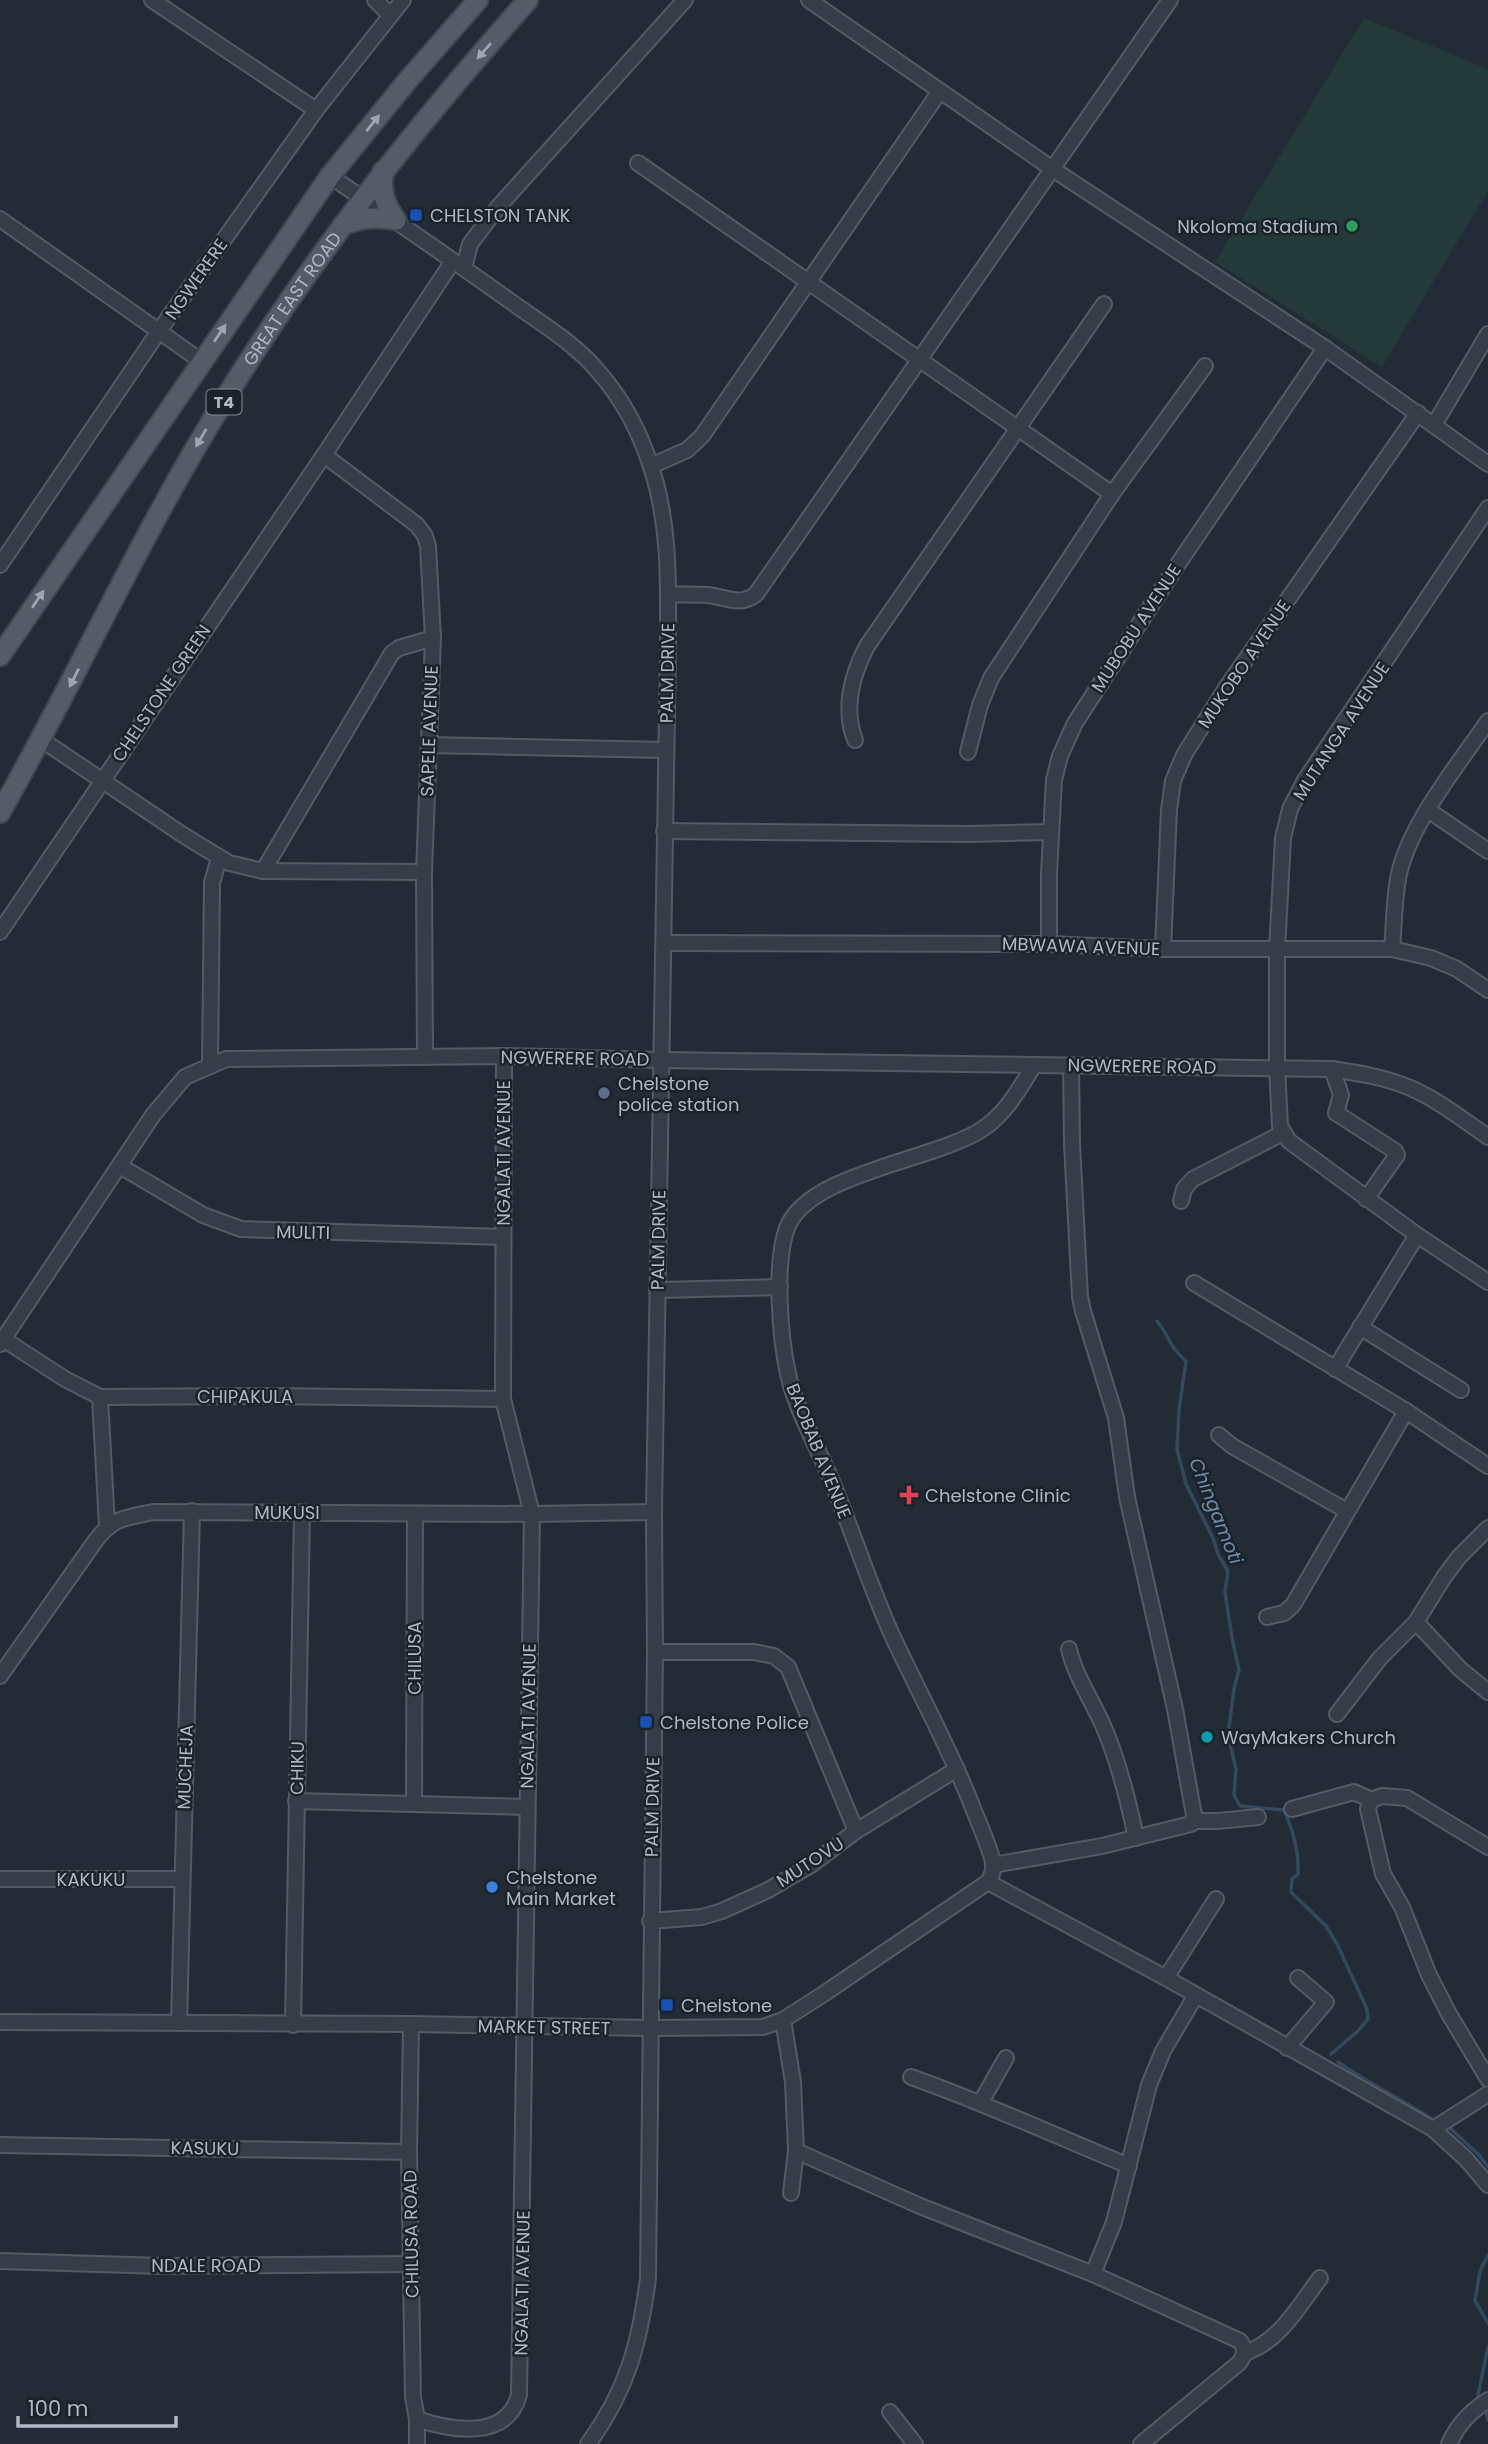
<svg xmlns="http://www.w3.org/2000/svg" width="1488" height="2444" font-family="Poppins,sans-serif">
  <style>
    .green { fill: #243939 }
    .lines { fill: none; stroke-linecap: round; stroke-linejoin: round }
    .stream { stroke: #35495e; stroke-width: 3.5 }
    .minor-casing { stroke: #525c66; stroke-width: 18 }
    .major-casing { stroke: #3e4751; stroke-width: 23 }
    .minor { stroke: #353e48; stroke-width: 14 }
    .major { stroke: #525d68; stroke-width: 19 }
    .oneway { fill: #9ca7b2 }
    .transit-dot { fill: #1a4fb4; stroke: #1a232c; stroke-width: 2.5 }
    .leisure-dot { fill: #2e9e5b; stroke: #1a232c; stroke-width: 2.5 }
    .service-dot { fill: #5c6f8a; stroke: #1a232c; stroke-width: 2.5 }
    .health-dot { fill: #e0444e; stroke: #1a232c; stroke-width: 2.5 }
    .culture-dot { fill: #0f9aa8; stroke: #1a232c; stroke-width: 2.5 }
    .shop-dot { fill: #3f7fe0; stroke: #1a232c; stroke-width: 2.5 }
    .labels { text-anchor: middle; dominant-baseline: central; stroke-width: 5; stroke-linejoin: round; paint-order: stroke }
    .shield { fill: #1a232c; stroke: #828c96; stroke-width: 2 }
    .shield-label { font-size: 16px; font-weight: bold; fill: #afb9c4 }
    .poi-label { font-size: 18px; fill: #afb9c4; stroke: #1a232c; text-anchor: start }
    .street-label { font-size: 18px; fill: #afb9c4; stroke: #1a232c }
    .water-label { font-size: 19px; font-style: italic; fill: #708ca8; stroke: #1a232c }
  </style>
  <rect width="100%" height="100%" fill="#212c37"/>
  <polygon class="green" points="1364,18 1488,69 1488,191 1382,367 1215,262"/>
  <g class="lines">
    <g class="stream">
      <path d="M1157,1321C1170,1337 1169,1347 1186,1361L1179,1410L1177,1449L1186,1484L1213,1538L1218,1554L1228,1571L1225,1592L1232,1638L1239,1670L1234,1689L1228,1735L1236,1769L1234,1795L1240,1806L1284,1810C1293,1830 1299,1852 1298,1874L1292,1879L1291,1892L1326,1926L1337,1944L1367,2009L1368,2019L1358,2031L1331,2054"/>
      <path d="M1338,2062C1369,2084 1404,2100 1436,2122"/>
      <polyline points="1450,2128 1479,2155 1488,2167"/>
      <polyline points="1488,2255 1480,2271 1475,2301 1488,2323"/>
      <polyline points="1478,2395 1488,2347"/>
      <polyline points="1486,2412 1488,2420"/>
    </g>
    <defs>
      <g id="minor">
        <polyline points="152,0 316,110"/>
        <polyline points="375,0 390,15"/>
        <polyline points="809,0 1054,170 1325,348 1488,464"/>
        <polyline points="638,163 1112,494"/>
        <path d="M330,176C390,217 450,258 510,301C539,322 573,342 597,370C621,397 640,432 651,467C671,526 668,590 668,652L654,1512L655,1652L648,2278C640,2342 627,2391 588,2444"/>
        <polyline points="0,219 201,361"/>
        <polyline points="464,268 470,244 499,206 685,0"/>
        <polyline points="1434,425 1488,334"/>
        <polyline points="324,455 417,525 425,536 428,546 433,638 424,872 425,1056"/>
        <polyline points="651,466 687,450 702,436 940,91"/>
        <polyline points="1488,508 1305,780 1290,809 1283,838 1277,950 1277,1067 1280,1126 1289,1141 1417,1235 1488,1282"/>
        <polyline points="0,565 159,331 316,110 403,0"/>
        <path d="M668,594C681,595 695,594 708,595C726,597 740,607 756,594L1170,0"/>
        <polyline points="42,740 183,835 229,863 263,871 424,872"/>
        <path d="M855,740C843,709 852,675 867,646L1104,304"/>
        <polyline points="429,745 666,750"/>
        <polyline points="968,752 980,705 991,678 1112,494 1205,366"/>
        <polyline points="1428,810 1488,851"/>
        <polyline points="664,831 970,834 1051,832"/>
        <polyline points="263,871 392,653 399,648 433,638"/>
        <polyline points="0,932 324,455 453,261"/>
        <polyline points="664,943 1049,944 1163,949 1392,949 1431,958 1457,969 1488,990"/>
        <polyline points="1049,944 1049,873 1054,780 1060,756 1075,723 1176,567 1325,348"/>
        <polyline points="1163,949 1169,810 1173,781 1184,755 1226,688 1418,413"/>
        <path d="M1392,949C1394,926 1394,902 1398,879C1407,827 1458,765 1488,721"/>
        <polyline points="210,1064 212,883 219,858"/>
        <polyline points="1071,1065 1072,1144 1080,1297 1083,1311 1116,1418 1127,1497 1175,1709 1195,1821"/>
        <polyline points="1332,1069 1341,1095 1336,1113 1395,1151 1397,1155 1366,1199"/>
        <polyline points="120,1166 203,1215 241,1229 503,1237"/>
        <polyline points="1181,1201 1184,1189 1193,1179 1283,1133"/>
        <polyline points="1194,1283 1406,1411 1488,1466"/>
        <polyline points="657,1290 780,1287"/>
        <polyline points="1360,1327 1461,1390"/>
        <polyline points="3,1339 65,1379 100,1397 267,1396 503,1399"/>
        <path d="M0,1344L153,1115L185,1077L226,1059L504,1056L660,1060L1332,1069C1358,1073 1384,1077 1408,1087C1437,1099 1462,1119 1488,1137"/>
        <polyline points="1335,1369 1417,1235"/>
        <polyline points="100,1397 107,1526"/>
        <polyline points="1219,1435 1232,1446 1347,1511"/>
        <polyline points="1267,1617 1284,1613 1293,1605 1406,1411"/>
        <polyline points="1416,1622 1460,1669 1488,1692"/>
        <path d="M1069,1649C1075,1675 1091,1699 1102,1723C1118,1759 1128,1799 1136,1838"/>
        <polyline points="655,1652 754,1652 774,1656 788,1667 856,1831"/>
        <path d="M0,1676L96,1540C114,1517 126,1518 153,1512L532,1514L654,1512"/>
        <polyline points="1337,1714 1380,1658 1416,1622 1444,1577 1459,1557 1488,1528"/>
        <polyline points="1371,1800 1368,1809 1383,1874 1402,1907 1429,1975 1449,2014 1488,2079"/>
        <polyline points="296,1801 526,1807"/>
        <polyline points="414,1803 415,1514"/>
        <polyline points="1292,1809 1354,1792 1371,1800 1382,1796 1407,1798 1488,1847"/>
        <polyline points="993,1865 1102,1846 1191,1824 1195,1821 1218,1821 1258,1817"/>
        <polyline points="0,1879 181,1879"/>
        <polyline points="988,1882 1166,1978 1433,2129 1466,2159 1488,2185"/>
        <polyline points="650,1921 702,1917 722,1911 768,1890 811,1865 856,1831 957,1769"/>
        <polyline points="1166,1978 1216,1899"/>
        <path d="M783,2020L793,2082L796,2151L920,2206L1093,2274L1240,2341C1246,2349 1245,2355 1239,2363L1141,2444"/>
        <path d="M0,2022L411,2024L650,2028L763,2027L783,2020L825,1993L988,1882C992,1876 994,1870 993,1862C988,1842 978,1822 971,1803C948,1745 918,1691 892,1635C869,1584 852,1529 830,1477C816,1444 796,1410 788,1374C780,1337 774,1263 787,1228C808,1173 932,1161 981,1130C1005,1115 1020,1088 1034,1065"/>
        <polyline points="179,2023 192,1511"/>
        <polyline points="411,2024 409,2152 413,2397 417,2419 417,2444"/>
        <polyline points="293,2025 302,1512"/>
        <polyline points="1287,2048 1326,2002 1298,1978"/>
        <path d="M911,2077C985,2103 1056,2136 1129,2166"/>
        <polyline points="981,2102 1006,2058"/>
        <polyline points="1433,2129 1488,2094"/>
        <polyline points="0,2145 409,2152"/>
        <polyline points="791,2193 796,2151"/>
        <polyline points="0,2261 162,2266 411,2264"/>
        <polyline points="1093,2274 1114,2222 1149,2085 1163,2051 1196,1995"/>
        <path d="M1245,2353C1279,2342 1299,2306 1320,2278"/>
        <polyline points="890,2412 915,2444"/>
        <path d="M417,2419C452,2431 507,2440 519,2395L532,1514L503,1399L504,1056"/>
        <path d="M1449,2444C1458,2424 1470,2412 1488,2400"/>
      </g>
      <g id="major">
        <path d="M383,171C381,192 384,203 396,220"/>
        <path d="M343,225C362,218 376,216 396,220"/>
        <polyline points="0,656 330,176 408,80 478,0"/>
        <path id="s1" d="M0,813C72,686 133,552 208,427C299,273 410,133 528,0"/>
      </g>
    </defs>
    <use href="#minor" class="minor-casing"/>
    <use href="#major" class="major-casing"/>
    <use href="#minor" class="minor"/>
    <use href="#major" class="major"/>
  </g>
  <defs><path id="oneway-solid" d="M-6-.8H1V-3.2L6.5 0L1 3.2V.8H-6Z" transform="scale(1.75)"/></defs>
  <g class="oneway">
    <use href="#oneway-solid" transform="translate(484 51) rotate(131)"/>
    <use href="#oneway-solid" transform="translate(373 123) rotate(-51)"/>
    <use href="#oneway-solid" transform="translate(220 333) rotate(-56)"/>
    <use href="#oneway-solid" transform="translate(201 438) rotate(120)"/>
    <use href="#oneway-solid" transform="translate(38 599) rotate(-56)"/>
    <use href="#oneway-solid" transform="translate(74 678) rotate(117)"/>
  </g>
  <g class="transit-dot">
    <rect x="409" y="208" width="14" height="14" rx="3.5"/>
    <rect x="639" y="1715" width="14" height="14" rx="3.5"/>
    <rect x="660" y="1998" width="14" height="14" rx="3.5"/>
  </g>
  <circle class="leisure-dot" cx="1352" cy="226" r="7"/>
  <circle class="service-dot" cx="604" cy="1093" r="7"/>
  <path class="health-dot" d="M905.5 1484.5h7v7h7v7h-7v7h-7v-7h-7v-7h7z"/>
  <circle class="culture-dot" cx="1207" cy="1737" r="7"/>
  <circle class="shop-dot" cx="492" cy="1887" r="7"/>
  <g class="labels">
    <rect class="shield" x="206.5" y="389.5" width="35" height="25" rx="5"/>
    <g class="shield-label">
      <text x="224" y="402">T4</text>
    </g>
    <g class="poi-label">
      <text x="430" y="215">CHELSTON TANK</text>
      <text x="1338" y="226" text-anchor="end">Nkoloma Stadium</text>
      <text x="618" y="1083">Chelstone<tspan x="618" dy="21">police station</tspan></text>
      <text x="925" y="1495">Chelstone Clinic</text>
      <text x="660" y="1722">Chelstone Police</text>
      <text x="1221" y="1737">WayMakers Church</text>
      <text x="506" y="1877">Chelstone<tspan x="506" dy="21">Main Market</tspan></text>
      <text x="681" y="2005">Chelstone</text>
    </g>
    <g class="street-label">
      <text transform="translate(196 279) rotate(-55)">NGWERERE</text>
      <text stroke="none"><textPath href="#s1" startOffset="592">GREAT EAST ROAD</textPath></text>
      <text transform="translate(1136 628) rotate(-57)">MUBOBU AVENUE</text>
      <text transform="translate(1244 664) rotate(-56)">MUKOBO AVENUE</text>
      <text transform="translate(667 673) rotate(-89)">PALM DRIVE</text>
      <text transform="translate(161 693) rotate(-56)">CHELSTONE GREEN</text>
      <text transform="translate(429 731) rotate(-88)">SAPELE AVENUE</text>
      <text transform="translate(1341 731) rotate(-57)">MUTANGA AVENUE</text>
      <text transform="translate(1081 946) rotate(2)">MBWAWA AVENUE</text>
      <text transform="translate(575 1058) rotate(1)">NGWERERE ROAD</text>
      <text transform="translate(1142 1066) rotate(1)">NGWERERE ROAD</text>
      <text transform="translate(503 1153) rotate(-90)">NGALATI AVENUE</text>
      <text transform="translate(303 1232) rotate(1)">MULITI</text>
      <text transform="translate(658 1240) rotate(-89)">PALM DRIVE</text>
      <text x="245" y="1396">CHIPAKULA</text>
      <text transform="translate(819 1451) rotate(68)">BAOBAB AVENUE</text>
      <text x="287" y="1512">MUKUSI</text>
      <text transform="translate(414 1658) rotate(-90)">CHILUSA</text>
      <text transform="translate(528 1716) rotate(-89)">NGALATI AVENUE</text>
      <text transform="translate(185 1767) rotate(-88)">MUCHEJA</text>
      <text transform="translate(297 1768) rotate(-89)">CHIKU</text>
      <text transform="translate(652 1807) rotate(-89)">PALM DRIVE</text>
      <text transform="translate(810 1862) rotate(-33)">MUTOVU</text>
      <text x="91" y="1879">KAKUKU</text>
      <text transform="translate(544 2027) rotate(1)">MARKET STREET</text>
      <text transform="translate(205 2148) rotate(1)">KASUKU</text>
      <text transform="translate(411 2234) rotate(-91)">CHILUSA ROAD</text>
      <text x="206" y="2265">NDALE ROAD</text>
      <text transform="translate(522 2283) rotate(-89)">NGALATI AVENUE</text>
    </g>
    <g class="water-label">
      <text transform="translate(1216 1511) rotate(68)">Chingamoti</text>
    </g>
  </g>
  <path d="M18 2416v10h158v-10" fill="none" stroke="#afb9c4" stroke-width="3.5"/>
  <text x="28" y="2416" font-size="21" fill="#afb9c4" stroke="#1a232c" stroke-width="5" paint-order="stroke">100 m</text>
</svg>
